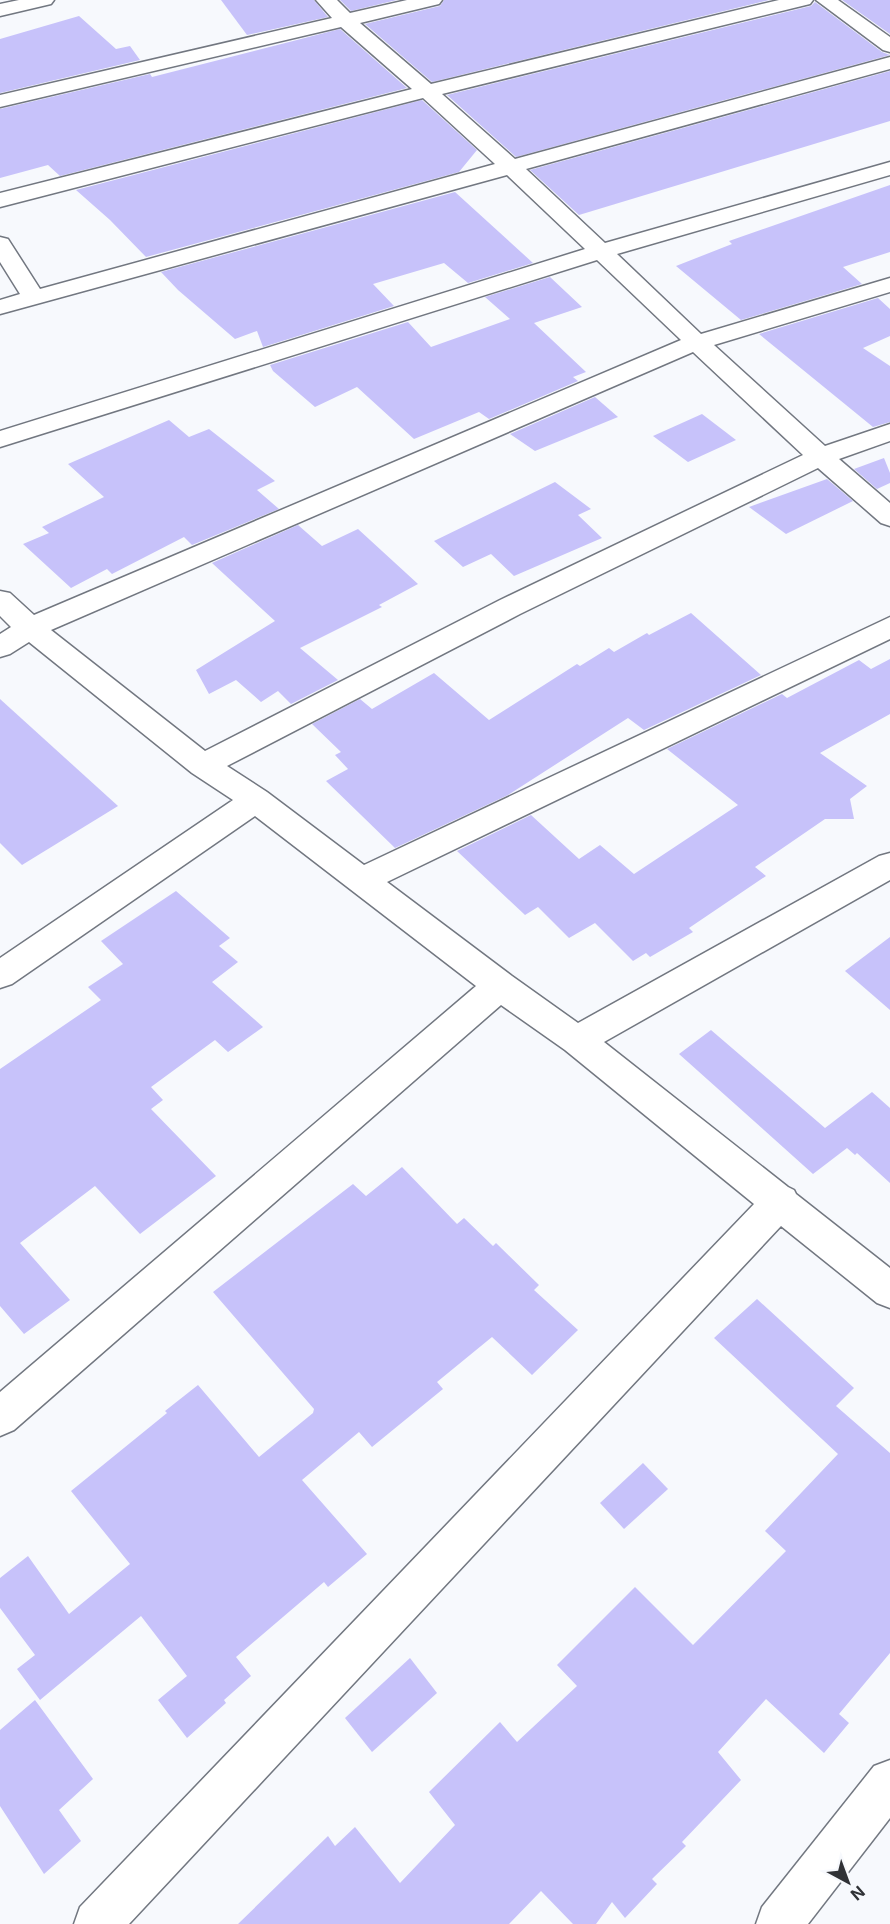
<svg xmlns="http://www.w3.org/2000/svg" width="890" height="1924" font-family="Inter,sans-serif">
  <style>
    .building { fill: #c7c2fa }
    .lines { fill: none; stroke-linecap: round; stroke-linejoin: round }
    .minor-casing { stroke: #727780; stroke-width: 3 }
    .minor { fill: #fff; fill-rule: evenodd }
  </style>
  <rect width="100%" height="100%" fill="#f7f9fd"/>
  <g class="building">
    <polygon points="221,0 314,0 328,17 247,35"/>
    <polygon points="340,0 397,0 351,11"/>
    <polygon points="444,0 769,0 432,82 365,24 440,6"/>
    <polygon points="842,0 890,0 890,34"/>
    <polygon points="815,2 882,52 890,55 516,157 447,95 811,6"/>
    <polygon points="79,16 116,49 130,46 140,60 0,93 0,39"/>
    <polygon points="340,29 407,88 60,176 48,165 0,178 0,109 150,74 152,77"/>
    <polygon points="890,71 890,121 579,215 530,170"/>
    <polygon points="422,100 477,150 459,172 146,257 110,220 76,190"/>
    <polygon points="890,185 890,252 843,267 862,284 741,320 676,266 732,244 729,241"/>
    <polygon points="455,192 533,263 468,283 444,263 373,284 394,306 263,347 257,331 235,339 178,290 161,272"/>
    <polygon points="550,277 582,307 534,323 586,372 573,377 578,381 489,419 479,412 414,439 357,387 315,407 273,371 270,365 408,322 431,347 510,319 485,297"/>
    <polygon points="878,298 890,309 890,336 863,348 890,366 890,422 873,427 759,334"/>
    <polygon points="595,397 618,417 535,451 510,434"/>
    <polygon points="702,414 736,440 688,462 653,436"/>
    <polygon points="169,420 189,437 209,429 275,481 257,490 279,509 192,545 184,537 112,574 107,569 71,588 23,544 49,533 42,527 104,497 68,464"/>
    <polygon points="884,458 890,473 890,483 877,489 854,469"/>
    <polygon points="827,479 853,501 786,534 749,507"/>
    <polygon points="555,482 591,509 578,515 602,538 514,576 491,554 463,567 434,541"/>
    <polygon points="298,525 322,546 358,529 418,584 379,605 382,607 300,648 338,680 291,704 278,691 261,702 236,680 209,694 196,670 275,621 212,563"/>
    <polygon points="691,613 761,675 644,730 628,718 508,795 395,848 326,781 348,769 335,755 341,752 312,724 360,699 372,709 434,673 489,720 577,664 580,666 609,648 614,652 647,633 649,635"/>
    <polygon points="890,659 890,714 820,753 867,786 850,799 854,819 825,819 755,867 766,876 689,928 693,932 650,957 646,953 633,961 595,923 569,938 538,907 525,915 457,851 531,815 579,859 600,845 634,874 738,805 667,749 782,694 787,698 859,660 871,669"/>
    <polygon points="0,699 118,806 22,865 0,843"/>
    <polygon points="176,891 230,938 219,946 238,962 212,982 263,1027 228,1052 215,1040 151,1087 163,1100 151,1109 216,1176 140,1234 95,1186 20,1243 70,1300 24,1334 0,1306 0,1069 101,1000 88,987 123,964 101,941"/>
    <polygon points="890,937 890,1010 845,971"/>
    <polygon points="711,1030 825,1128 872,1092 890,1108 890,1183 857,1153 855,1155 847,1148 813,1174 679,1054"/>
    <polygon points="402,1167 457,1224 464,1218 493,1246 496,1243 539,1285 534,1290 578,1330 532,1375 492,1337 437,1382 443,1389 372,1447 359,1432 302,1480 367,1554 328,1587 324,1582 236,1657 251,1676 224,1700 226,1703 187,1738 158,1700 187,1676 141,1616 40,1700 17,1669 35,1655 0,1608 0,1578 28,1556 69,1614 130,1564 71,1491 167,1413 165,1411 198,1385 259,1457 313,1413 314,1409 213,1292 353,1184 366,1196"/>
    <polygon points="757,1299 854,1388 836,1406 890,1453 890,1653 839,1714 849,1723 824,1753 766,1699 718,1752 741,1780 682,1842 686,1846 652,1879 657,1884 625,1918 612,1902 596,1924 573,1924 541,1891 509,1924 238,1924 328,1836 335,1846 355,1827 400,1883 455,1825 429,1792 500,1722 517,1742 577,1686 557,1665 635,1587 693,1645 786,1551 765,1531 838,1454 714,1338"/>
    <polygon points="643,1463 668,1489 624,1529 600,1503"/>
    <polygon points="410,1658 437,1693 372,1752 345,1718"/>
    <polygon points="35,1700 93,1779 59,1810 81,1841 44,1874 0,1806 0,1730"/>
  </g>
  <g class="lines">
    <defs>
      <g id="minor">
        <polygon points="19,0 54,0 51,4 0,16 0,4"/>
        <path d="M316,0H337L350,13L407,0H442L439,4L360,23L431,84L779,0H813L810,4L442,94L515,159L890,57V69L526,169L605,243L890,162V175L617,254L701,334L890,278V292L714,345L825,446L890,424V441L839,459L890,503V526L881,523L818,468L520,614L227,766L267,792L364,865L890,617V639L387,882L512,976L578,1023L879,856L890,853V880L604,1042L788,1187L794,1190L796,1194L890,1268V1308L877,1303L781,1226L129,1924H74L80,1907L754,1204L565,1050L501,1005L14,1430L0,1436V1392L476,986L255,816L12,984L0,988V958L233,800L192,773L29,642L10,654L0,657V634L11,627L0,616V591L10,593L34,615L681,340L597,260L0,447V431L585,249L507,175L0,314V300L20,294L0,262V237L8,239L40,289L495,164L423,98L0,207V193L412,89L341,27L0,107V95L332,18ZM693,352L803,455L500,600L205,751L51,630Z"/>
        <polygon points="816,0 838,0 890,37 890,52 883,50"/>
        <polygon points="890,1760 890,1818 808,1924 756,1924 762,1907 874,1766"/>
      </g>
    </defs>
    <use href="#minor" class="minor-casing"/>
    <use href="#minor" class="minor"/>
  </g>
  <g transform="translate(848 1882) rotate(139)" stroke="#f7f9fd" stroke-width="4.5" paint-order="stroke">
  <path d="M0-4.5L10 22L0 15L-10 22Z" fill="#303236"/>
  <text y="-9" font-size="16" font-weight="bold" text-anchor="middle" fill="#303236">N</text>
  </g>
</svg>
